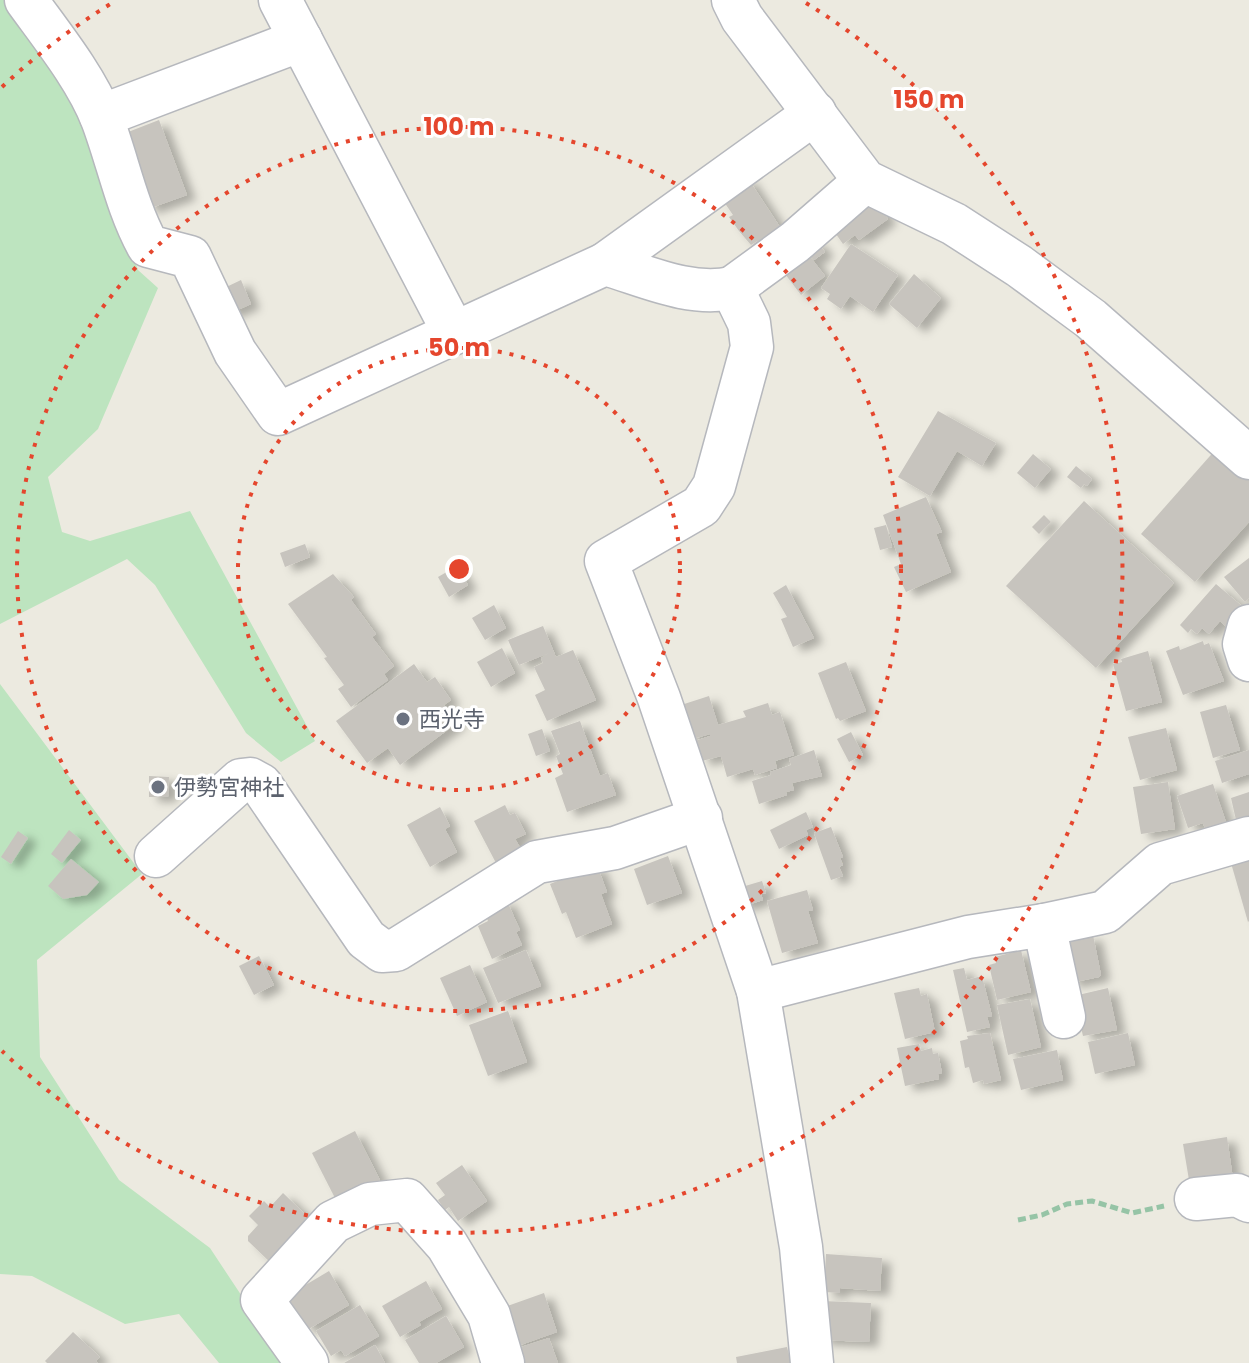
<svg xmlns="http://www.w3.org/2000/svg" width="1249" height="1363" font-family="Poppins,'Noto Sans JP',sans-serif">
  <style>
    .green { fill: #bde4bf }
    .building { fill: #c7c4be; filter: url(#shadow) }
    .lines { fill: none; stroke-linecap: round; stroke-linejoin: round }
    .minor-casing { stroke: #b6b8bd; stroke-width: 45 }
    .path { stroke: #96c4a6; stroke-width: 5; stroke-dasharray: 8 4; stroke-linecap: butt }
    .minor { stroke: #fff; stroke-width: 42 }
    .ring { fill: none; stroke: #e5462d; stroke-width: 4; stroke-dasharray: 4 8 }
    .worship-dot { fill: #6b7280; stroke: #fff; stroke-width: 3 }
    .labels { text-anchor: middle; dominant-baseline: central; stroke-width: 6; stroke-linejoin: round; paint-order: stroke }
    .worship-label { font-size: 22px; fill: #5b616d; stroke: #fff; text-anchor: start }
    .centre { fill: #e5462d; stroke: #fff; stroke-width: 4 }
    .ring-label { font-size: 24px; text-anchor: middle; font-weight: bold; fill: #e5462d; stroke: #fff; stroke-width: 6; stroke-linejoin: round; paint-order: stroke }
  </style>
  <defs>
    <filter id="shadow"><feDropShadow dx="9" dy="5" stdDeviation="4" flood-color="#0004"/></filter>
  </defs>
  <rect width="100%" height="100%" fill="#eceae0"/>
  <g class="green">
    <polygon points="0,0 16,0 87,127 138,270 158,288 98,429 48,477 62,532 90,541 190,511 315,741 281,762 246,733 155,585 127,559 0,624"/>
    <polygon points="0,684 142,874 37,960 40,1057 119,1180 210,1248 286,1363 219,1363 179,1314 125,1324 32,1276 0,1274"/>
  </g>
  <g class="building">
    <polygon points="159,120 187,195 148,209 123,134"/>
    <polygon points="747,177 786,236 764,251 757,241 751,245 739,231 729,217 733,215 720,196"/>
    <polygon points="871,196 888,219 859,240 855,235 843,244 831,227"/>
    <polygon points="815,239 825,252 814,260 808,254 825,276 801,295 779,266"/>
    <polygon points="851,244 898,275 873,312 850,296 841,309 827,299 830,294 821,288"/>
    <polygon points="914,274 941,298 917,328 889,304"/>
    <polygon points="241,280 251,304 229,314 218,291"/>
    <polygon points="938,411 996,443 982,466 957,451 930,496 898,477"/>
    <polygon points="1217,448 1249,477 1249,522 1195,582 1141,534"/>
    <polygon points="1033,454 1051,469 1035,488 1017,473"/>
    <polygon points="1076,466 1092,479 1087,486 1084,484 1081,488 1067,477"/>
    <polygon points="926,497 942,532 936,534 951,572 906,592 894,567 901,564 883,515"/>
    <polygon points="1084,501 1174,583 1096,668 1006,586"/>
    <polygon points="1044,515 1051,522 1039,534 1032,527"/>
    <polygon points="886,525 892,547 880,550 874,528"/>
    <polygon points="305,544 310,557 285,567 280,553"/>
    <polygon points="1249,558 1249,598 1245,602 1224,577"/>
    <polygon points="457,566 468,585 449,597 438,577"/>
    <polygon points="333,574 354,597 351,600 376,634 372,637 394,666 384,674 388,680 351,707 338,689 344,685 324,658 327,657 288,604"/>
    <polygon points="1216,584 1243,607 1226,627 1220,621 1209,634 1202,628 1197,634 1191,629 1188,633 1180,625"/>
    <polygon points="786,585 814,638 793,647 781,619 787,617 773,593"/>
    <polygon points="494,605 506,628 485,640 472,618"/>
    <polygon points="543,626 556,657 573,650 596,700 547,721 535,695 545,690 534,667 543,663 541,658 549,653 519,665 508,640"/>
    <polygon points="1203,641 1204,645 1209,643 1224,681 1183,695 1166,651 1179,646 1180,650"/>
    <polygon points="502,648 515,673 491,687 477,662"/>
    <polygon points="1148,651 1162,702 1126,711 1113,664 1122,662 1121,659"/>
    <polygon points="846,662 866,711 840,721 838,718 836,719 818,673"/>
    <polygon points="414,664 427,682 435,677 451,700 444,705 457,723 400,765 388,748 367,763 336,721"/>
    <polygon points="709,696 718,725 746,717 743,711 768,703 772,715 780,712 794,755 775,761 777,768 755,775 753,769 727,777 721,756 702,761 695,741 710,736 710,734 689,740 678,706"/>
    <polygon points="1226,705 1240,750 1213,758 1200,712"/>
    <polygon points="580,721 600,776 608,773 616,795 567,812 555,778 563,774 556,756 560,754 551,731"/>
    <polygon points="1166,728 1177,770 1140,780 1128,737"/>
    <polygon points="542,729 550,751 536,756 528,734"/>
    <polygon points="851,732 863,755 849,762 837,739"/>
    <polygon points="814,750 822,776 792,783 794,790 786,792 787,795 759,804 752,781 771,775 770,772 791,765 789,759"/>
    <polygon points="1249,750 1249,774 1222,783 1215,761"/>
    <polygon points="149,776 169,777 168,797 149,797"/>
    <polygon points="1168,782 1175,829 1141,834 1133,787"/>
    <polygon points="1213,784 1227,825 1206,832 1203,823 1188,828 1177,796"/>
    <polygon points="1249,792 1249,826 1238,829 1231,798"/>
    <polygon points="505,805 510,815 515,813 526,834 515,839 521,849 496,863 474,821"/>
    <polygon points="440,807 450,826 445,829 457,852 430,867 407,825"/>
    <polygon points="806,812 813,827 806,830 808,835 779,849 770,830"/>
    <polygon points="831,827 843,857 840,858 843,865 839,867 843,876 831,880 814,833"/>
    <polygon points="69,830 81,840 62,863 51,854"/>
    <polygon points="18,831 28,838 11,864 1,857"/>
    <polygon points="668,856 682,893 647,905 634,869"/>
    <polygon points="1249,857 1249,921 1248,922 1231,863"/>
    <polygon points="71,859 99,882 87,895 63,899 48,886"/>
    <polygon points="597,865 607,892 601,894 612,924 576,938 566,912 562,914 550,884"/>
    <polygon points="762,881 766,893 761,894 763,900 741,907 735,889"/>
    <polygon points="807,890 813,910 808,911 818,943 782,953 767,901"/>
    <polygon points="506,899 520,930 516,932 522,945 492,959 478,926 488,921 483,910"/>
    <polygon points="1093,935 1101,975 1099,977 1070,983 1062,942"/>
    <polygon points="526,950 541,986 498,1003 483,968"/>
    <polygon points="1021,950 1031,992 997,1000 989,965 996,963 995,957"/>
    <polygon points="259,956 274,985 254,995 239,966"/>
    <polygon points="470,965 487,1002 457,1016 440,978"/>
    <polygon points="964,968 967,980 982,976 992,1016 987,1017 990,1027 967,1032 953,970"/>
    <polygon points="919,988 921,996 927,994 935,1032 905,1039 894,993"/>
    <polygon points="1108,988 1117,1030 1083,1036 1075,1002 1078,995"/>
    <polygon points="1030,999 1041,1047 1008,1055 997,1005"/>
    <polygon points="508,1011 527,1062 488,1076 469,1025"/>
    <polygon points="990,1033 1001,1080 984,1084 983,1080 973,1083 969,1067 965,1068 960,1041 968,1039 967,1036"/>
    <polygon points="1128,1033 1135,1065 1095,1074 1088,1042"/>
    <polygon points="919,1044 921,1051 932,1048 933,1054 938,1053 942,1073 938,1074 939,1079 905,1086 897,1048"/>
    <polygon points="1057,1050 1063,1080 1021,1090 1013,1059"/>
    <polygon points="355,1131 380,1180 337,1202 312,1153"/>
    <polygon points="1227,1137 1233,1179 1190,1186 1183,1144"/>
    <polygon points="462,1165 487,1201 458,1221 449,1207 445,1210 438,1200 445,1195 436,1183"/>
    <polygon points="283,1193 314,1223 273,1265 248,1241 248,1236 258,1225 249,1216 264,1201 270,1207"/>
    <polygon points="826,1254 882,1258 880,1291 840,1288 840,1293 824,1292"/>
    <polygon points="329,1271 349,1305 307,1330 287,1296"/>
    <polygon points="426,1281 442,1309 419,1322 421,1325 400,1337 382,1306"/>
    <polygon points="544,1293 557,1332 512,1348 499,1309"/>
    <polygon points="822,1301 871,1303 869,1342 820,1340"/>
    <polygon points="360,1305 379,1336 345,1356 341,1350 331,1356 316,1331"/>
    <polygon points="446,1316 464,1347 436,1363 419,1363 405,1340"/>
    <polygon points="73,1332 100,1357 96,1361 98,1363 47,1363 45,1361"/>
    <polygon points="549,1338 558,1363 523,1363 518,1348"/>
    <polygon points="375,1345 385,1363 344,1363"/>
    <polygon points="787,1347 791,1363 737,1363 736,1357"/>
  </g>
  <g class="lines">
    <defs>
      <g id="minor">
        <path d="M26,0C52,36 86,78 102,119C118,161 126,206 148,246L190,257L235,352L278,414L605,264C646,276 689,297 732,288L749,323L752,347L714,486L701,506L606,561L659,698L758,991L801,1247L812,1363"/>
        <polyline points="280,0 454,333"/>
        <polyline points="733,0 742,18 865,181 954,224 1019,266 1091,319 1249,458"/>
        <polyline points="101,116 301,40"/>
        <polyline points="605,264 815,113"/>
        <polyline points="732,288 795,242 865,181"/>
        <polyline points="1249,626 1244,644 1249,660"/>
        <polyline points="156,856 241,780 250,779 261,785 366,939 382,951 396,950 537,862 615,848 701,818"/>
        <polyline points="1044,925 1064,1017"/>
        <polyline points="758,991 968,937 1044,925 1105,912 1160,864 1249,838"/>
        <polyline points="1196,1199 1237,1195 1249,1201"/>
        <polyline points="307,1363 262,1300 333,1222 370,1204 407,1200 447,1245 489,1315 503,1363"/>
      </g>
    </defs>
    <use href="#minor" class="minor-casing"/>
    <polyline class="path" points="1018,1220 1042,1215 1067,1204 1092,1201 1132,1213 1164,1206"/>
    <use href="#minor" class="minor"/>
  </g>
  <g class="ring">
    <circle cx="459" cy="569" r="221"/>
    <circle cx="459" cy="569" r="442"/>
    <path d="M2 87A664 664 0 0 1 112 3M806 3A664 664 0 1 1 2 1051"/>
  </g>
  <g class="worship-dot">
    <circle cx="403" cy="719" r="8"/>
    <circle cx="158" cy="787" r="8"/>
  </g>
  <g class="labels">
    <g class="worship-label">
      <text x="419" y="719">西光寺</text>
      <text x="174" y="787">伊勢宮神社</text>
    </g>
  </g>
  <circle cx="459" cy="569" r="12" class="centre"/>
  <g class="ring-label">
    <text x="929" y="108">150 m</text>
    <text x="459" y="135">100 m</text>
    <text x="459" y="356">50 m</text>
  </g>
</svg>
